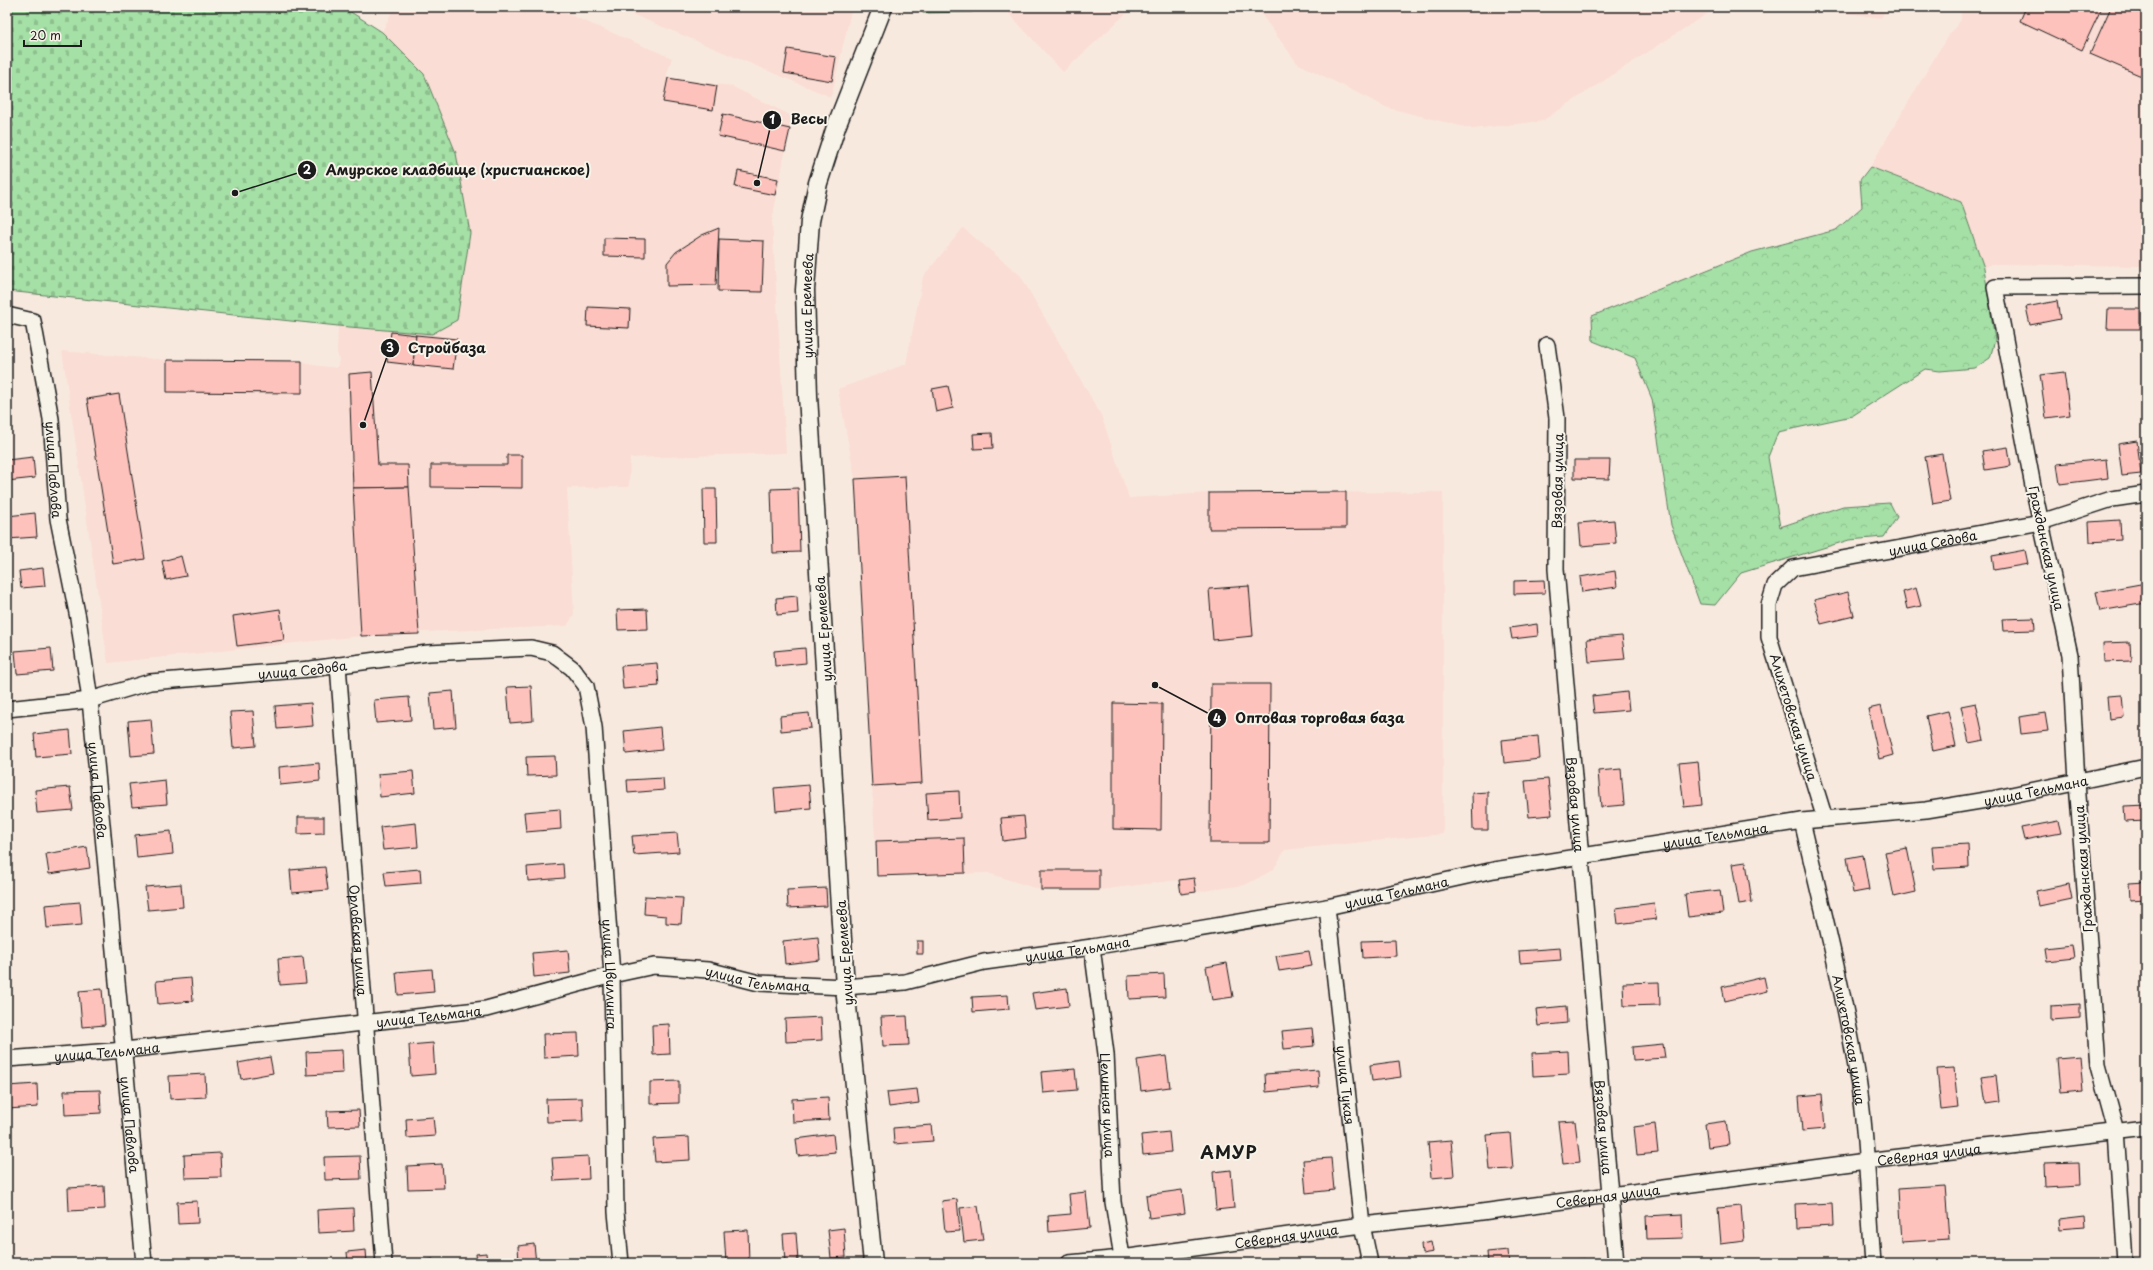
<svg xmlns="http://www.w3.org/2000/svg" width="2153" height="1270" font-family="'Playpen Sans',sans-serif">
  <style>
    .built { fill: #faddd4 }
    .grass { fill: #a5e0a6; stroke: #607e61 }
    .forest { fill: url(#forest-crowns); stroke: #607e61 }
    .cemetery { fill: url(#cemetery-stones); stroke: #607e61 }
    .building { fill: #fec2bc; stroke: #1c1c1c }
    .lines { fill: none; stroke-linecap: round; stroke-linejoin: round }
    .minor-casing { stroke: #1c1c1c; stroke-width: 18 }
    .tertiary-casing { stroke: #1c1c1c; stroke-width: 21 }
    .minor { stroke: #f7f3e8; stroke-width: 15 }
    .tertiary { stroke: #f7f3e8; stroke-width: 18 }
    .labels { text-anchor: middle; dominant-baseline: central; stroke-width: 4; stroke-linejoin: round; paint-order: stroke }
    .street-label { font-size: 13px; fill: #1c1c1c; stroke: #f7f3e8 }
    .district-label { font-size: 17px; font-weight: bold; letter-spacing: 1px; fill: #1c1c1c; stroke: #f7f3e8 }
    .leader { fill: none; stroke: #1c1c1c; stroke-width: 1.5 }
    .callout-dot { fill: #1c1c1c; stroke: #f7f3e8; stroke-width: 1.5 }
    .mark-label { font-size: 12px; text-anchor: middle; font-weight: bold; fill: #fff }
    .callout-label { font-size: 14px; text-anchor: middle; font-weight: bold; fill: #1c1c1c; stroke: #f7f3e8; stroke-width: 4; stroke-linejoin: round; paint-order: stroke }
  </style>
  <defs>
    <pattern id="forest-crowns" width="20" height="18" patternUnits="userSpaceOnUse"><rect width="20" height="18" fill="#a5e0a6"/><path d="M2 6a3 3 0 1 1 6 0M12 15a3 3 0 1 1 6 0" fill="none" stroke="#8dc08e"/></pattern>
    <pattern id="cemetery-stones" width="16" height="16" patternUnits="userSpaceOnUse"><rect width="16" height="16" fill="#a5e0a6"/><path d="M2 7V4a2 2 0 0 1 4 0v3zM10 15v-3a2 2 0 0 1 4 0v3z" fill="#8dc08e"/></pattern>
  </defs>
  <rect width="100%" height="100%" fill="#f8e9df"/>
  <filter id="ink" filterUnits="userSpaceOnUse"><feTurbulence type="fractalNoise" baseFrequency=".025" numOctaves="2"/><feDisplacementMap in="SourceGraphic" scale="8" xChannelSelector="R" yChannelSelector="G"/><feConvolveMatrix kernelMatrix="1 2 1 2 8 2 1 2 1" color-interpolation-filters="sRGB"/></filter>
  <g filter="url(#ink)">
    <g class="built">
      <polygon points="394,7 551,7 672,58 666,77 731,86 792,116 772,221 786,453 630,458 629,487 567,488 574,614 567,626 425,632 361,636 108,663 62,351 167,360 302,361 314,365 337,368 339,360 337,352 338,326 432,334 424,74 382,32"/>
      <polygon points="615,7 852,7 831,97"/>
      <polygon points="1003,7 1133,7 1063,72"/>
      <polygon points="1256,7 1737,7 1708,13 1542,121 1473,129 1388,108 1297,63"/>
      <polygon points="1802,7 1887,7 1881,18"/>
      <polygon points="1961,7 2146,7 2146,266 1992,264 1984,268 1961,202 1870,167 1947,37 1961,20"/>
      <polygon points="963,228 1020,275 1101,415 1129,498 1209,493 1443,492 1443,834 1285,850 1273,870 1245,885 1196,892 1194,878 1099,890 1041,890 988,873 877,876 855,479 838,389 906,364 923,277"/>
    </g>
    <polygon class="grass" points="920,7 983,7 972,12 923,13"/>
    <polygon class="forest" points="1870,167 1961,202 1984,268 1995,340 1990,358 1975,368 1940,371 1925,369 1852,416 1778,432 1768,457 1780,527 1843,506 1890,503 1897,517 1884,537 1849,540 1741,573 1715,605 1700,604 1671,525 1652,399 1635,358 1593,341 1592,316 1752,252 1836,230 1862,207 1860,180"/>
    <polygon class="cemetery" points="7,7 343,7 382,32 424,74 456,153 470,233 457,320 432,334 338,326 7,291"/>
    <g class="building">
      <polygon points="2026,7 2102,7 2082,50 2020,21"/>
      <polygon points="2111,7 2146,8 2146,78 2090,54"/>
      <polygon points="788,49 836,57 832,81 784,73"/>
      <polygon points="668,78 717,86 713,110 663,102"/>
      <polygon points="723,114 790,129 785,151 718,136"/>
      <polygon points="738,171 778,179 775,195 735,187"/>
      <polygon points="719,228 716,285 667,286 667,263 676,252 702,235"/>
      <polygon points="604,238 645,239 645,257 604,256"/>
      <polygon points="719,239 764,241 762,292 718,291"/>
      <polygon points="2057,301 2060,319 2030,325 2026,307"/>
      <polygon points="588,307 630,309 629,328 587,326"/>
      <polygon points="2108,309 2140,309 2140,329 2107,329"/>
      <polygon points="391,332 416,335 413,365 387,362"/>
      <polygon points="416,335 457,339 453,369 413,365"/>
      <polygon points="167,360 302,361 302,393 167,392"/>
      <polygon points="372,372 378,465 408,465 409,487 353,488 349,374"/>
      <polygon points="2064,372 2070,415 2046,418 2040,375"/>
      <polygon points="948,386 953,408 936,412 932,389"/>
      <polygon points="119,394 145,559 113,564 87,399"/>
      <polygon points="992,433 993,448 974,449 973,434"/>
      <polygon points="2137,441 2141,474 2122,476 2118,444"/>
      <polygon points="2008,447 2011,466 1985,470 1982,451"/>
      <polygon points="1942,454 1950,501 1933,504 1925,457"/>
      <polygon points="507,455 522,455 522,488 431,487 431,465 507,465"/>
      <polygon points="33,457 35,478 7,481 7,460"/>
      <polygon points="2106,459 2108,478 2060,484 2057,464"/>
      <polygon points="1574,460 1610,460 1609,479 1574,478"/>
      <polygon points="905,476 922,783 872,786 855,479"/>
      <polygon points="409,487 419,634 361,636 353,488"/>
      <polygon points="798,488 800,552 773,553 771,489"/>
      <polygon points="703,489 716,489 717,542 704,542"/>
      <polygon points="1346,492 1346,528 1209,529 1209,493"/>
      <polygon points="35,513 37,537 7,539 7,516"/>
      <polygon points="1614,520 1616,543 1581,546 1579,523"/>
      <polygon points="2120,520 2121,540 2090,542 2089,522"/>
      <polygon points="2025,550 2028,564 1994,570 1992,556"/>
      <polygon points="181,556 186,576 166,580 162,561"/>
      <polygon points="43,568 45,586 21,588 19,571"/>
      <polygon points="1615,571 1617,587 1582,592 1580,577"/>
      <polygon points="1544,580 1545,593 1514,594 1514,581"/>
      <polygon points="2146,583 2146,603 2100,611 2096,592"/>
      <polygon points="1249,586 1253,636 1213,640 1209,589"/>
      <polygon points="1916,588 1921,606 1907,609 1903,592"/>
      <polygon points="1848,592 1854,616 1821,624 1814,600"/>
      <polygon points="797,596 798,613 777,615 776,598"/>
      <polygon points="280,609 284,640 237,646 233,616"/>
      <polygon points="647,609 648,629 618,630 617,610"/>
      <polygon points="2034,618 2035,630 2003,631 2002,619"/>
      <polygon points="1537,624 1538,636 1512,639 1510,628"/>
      <polygon points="1622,636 1625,659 1589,662 1587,639"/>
      <polygon points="2130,642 2131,661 2104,662 2103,643"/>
      <polygon points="51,648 53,671 17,674 15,651"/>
      <polygon points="805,648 806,663 775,666 774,651"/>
      <polygon points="657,663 659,686 623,689 621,666"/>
      <polygon points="1211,684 1270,684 1269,843 1210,843"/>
      <polygon points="531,686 533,721 510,723 507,687"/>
      <polygon points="453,691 456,727 433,729 430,693"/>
      <polygon points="1627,692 1629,710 1594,713 1592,696"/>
      <polygon points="2122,695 2124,717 2109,719 2107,696"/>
      <polygon points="409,697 411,720 376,723 374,700"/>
      <polygon points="311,703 313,726 277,729 275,706"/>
      <polygon points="1113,703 1162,704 1161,830 1113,829"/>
      <polygon points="1976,703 1984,740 1969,743 1961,706"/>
      <polygon points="1881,706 1893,755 1879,759 1868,709"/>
      <polygon points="253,711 256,746 233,748 230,712"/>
      <polygon points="1948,711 1956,746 1933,751 1926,716"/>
      <polygon points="809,713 811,728 781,731 780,716"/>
      <polygon points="2045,713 2048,731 2021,734 2019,717"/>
      <polygon points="151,719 154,754 131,756 128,721"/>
      <polygon points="660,727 662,750 626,754 624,731"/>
      <polygon points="70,730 72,754 36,757 34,734"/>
      <polygon points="1538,736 1540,759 1504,763 1502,740"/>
      <polygon points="555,756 556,775 527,776 526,757"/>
      <polygon points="1698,761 1702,805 1684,807 1679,763"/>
      <polygon points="319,763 320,781 280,785 279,767"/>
      <polygon points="1621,769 1624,805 1601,807 1598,771"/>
      <polygon points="413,771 415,793 380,797 378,774"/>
      <polygon points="663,778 664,790 628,793 627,780"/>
      <polygon points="1548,779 1552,815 1529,817 1525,781"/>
      <polygon points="165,780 167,804 132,807 129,784"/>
      <polygon points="809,785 811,808 776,811 774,788"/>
      <polygon points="70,787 73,810 37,813 35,790"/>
      <polygon points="959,791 960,818 928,820 926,793"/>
      <polygon points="1488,792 1488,830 1473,830 1472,793"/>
      <polygon points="2146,805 2146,821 2125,822 2124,806"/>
      <polygon points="560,809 561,829 526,832 524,812"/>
      <polygon points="1024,816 1026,838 1003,841 1001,818"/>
      <polygon points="298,817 324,817 324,833 298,834"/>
      <polygon points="2058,821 2061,833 2024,840 2021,828"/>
      <polygon points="416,823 418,847 383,850 380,827"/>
      <polygon points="171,831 173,854 137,858 135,835"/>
      <polygon points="677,833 679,852 634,855 632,836"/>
      <polygon points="964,838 965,873 877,876 876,841"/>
      <polygon points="1968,844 1969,867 1934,869 1932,846"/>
      <polygon points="87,847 90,868 49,874 46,854"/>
      <polygon points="1907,848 1916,892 1894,897 1885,852"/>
      <polygon points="1863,855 1869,890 1853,893 1847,858"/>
      <polygon points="1746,862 1752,902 1739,904 1732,864"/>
      <polygon points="563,864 564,878 528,881 527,867"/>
      <polygon points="325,867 328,890 292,893 290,870"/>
      <polygon points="420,869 421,883 386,886 384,872"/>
      <rect x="1041" y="870" width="58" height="20"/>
      <polygon points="1194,878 1196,892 1181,894 1179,880"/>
      <polygon points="2146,882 2146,899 2130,900 2129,883"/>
      <polygon points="181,884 183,907 148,910 145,887"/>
      <polygon points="2069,884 2072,899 2039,906 2036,891"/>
      <polygon points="826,888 827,906 788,908 787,890"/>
      <polygon points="1720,890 1723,913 1688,917 1685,894"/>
      <polygon points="645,896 683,898 681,924 666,923 666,916 644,914"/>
      <polygon points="80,902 82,925 47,928 45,905"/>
      <polygon points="1654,903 1656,919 1618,924 1616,908"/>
      <polygon points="818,937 820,960 785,964 783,941"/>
      <polygon points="1395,940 1396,956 1363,958 1362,941"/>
      <rect x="917" y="941" width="6" height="13"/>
      <polygon points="2072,945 2074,958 2047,961 2045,948"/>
      <polygon points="1560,948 1561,960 1520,963 1519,951"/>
      <polygon points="568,950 570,973 534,977 532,953"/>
      <polygon points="1309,951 1312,966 1279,971 1276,956"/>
      <polygon points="303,957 306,983 280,985 278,959"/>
      <polygon points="1227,963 1233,997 1212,1000 1206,967"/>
      <polygon points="432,969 434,992 398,995 396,972"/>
      <polygon points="1164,974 1165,997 1129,999 1128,976"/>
      <polygon points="1764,977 1767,991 1725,1001 1722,987"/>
      <polygon points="191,978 193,1001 158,1004 156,981"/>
      <polygon points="1659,982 1660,1005 1624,1006 1623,983"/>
      <polygon points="1067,988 1069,1006 1035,1010 1032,993"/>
      <polygon points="102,989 105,1025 82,1027 79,991"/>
      <polygon points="1008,995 1009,1009 973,1012 972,997"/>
      <polygon points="2080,1004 2080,1018 2051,1020 2051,1006"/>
      <polygon points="1566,1006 1567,1023 1538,1026 1536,1009"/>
      <polygon points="907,1016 909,1045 883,1046 881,1017"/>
      <polygon points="821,1017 822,1040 786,1042 785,1019"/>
      <polygon points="669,1024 670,1054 653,1055 652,1025"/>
      <polygon points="1312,1028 1314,1046 1284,1049 1282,1031"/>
      <polygon points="578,1033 579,1056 544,1058 543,1034"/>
      <polygon points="433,1043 435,1074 411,1076 409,1045"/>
      <polygon points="1663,1044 1665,1058 1633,1060 1632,1047"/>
      <polygon points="342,1050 343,1073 307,1075 306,1052"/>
      <polygon points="1568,1051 1569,1074 1533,1076 1532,1053"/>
      <polygon points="1166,1056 1170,1087 1141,1091 1137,1060"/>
      <polygon points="2080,1056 2083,1091 2060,1093 2057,1058"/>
      <polygon points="270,1057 273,1073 241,1079 238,1063"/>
      <polygon points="1399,1061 1401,1077 1372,1081 1370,1065"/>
      <polygon points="1954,1068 1958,1108 1941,1110 1937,1069"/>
      <polygon points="1075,1069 1077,1090 1043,1093 1041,1072"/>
      <polygon points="1318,1070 1319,1087 1266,1092 1265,1074"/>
      <polygon points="205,1074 206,1097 170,1099 169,1076"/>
      <polygon points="1996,1075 1999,1102 1986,1104 1982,1077"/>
      <polygon points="679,1081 679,1103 650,1104 650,1082"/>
      <polygon points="37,1084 38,1107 7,1109 7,1086"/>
      <polygon points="917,1089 919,1103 889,1107 887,1092"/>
      <polygon points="100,1090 101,1113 65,1115 64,1091"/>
      <polygon points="1822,1094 1825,1129 1802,1131 1799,1096"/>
      <polygon points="828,1097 829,1120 793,1122 792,1099"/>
      <polygon points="582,1098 583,1121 547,1122 546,1099"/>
      <polygon points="359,1110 360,1126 328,1127 327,1111"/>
      <polygon points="433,1117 435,1136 407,1138 406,1119"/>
      <polygon points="1575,1121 1580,1162 1563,1164 1558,1122"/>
      <polygon points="1726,1121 1729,1144 1708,1147 1705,1124"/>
      <polygon points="1655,1124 1658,1153 1637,1155 1634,1127"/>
      <polygon points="931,1125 933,1141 894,1144 893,1128"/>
      <polygon points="1169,1132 1171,1152 1143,1155 1141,1135"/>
      <polygon points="1510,1133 1513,1169 1490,1170 1487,1135"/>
      <polygon points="833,1134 835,1152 798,1156 796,1139"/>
      <polygon points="689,1137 690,1160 655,1162 653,1139"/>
      <polygon points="1451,1140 1454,1176 1431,1178 1428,1142"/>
      <polygon points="220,1153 221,1177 185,1178 184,1155"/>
      <polygon points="360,1156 361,1179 325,1180 324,1157"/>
      <polygon points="588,1156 589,1179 554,1181 552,1158"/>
      <polygon points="1331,1158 1334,1190 1306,1193 1303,1160"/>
      <polygon points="2145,1160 2146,1160 2146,1184"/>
      <polygon points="2079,1163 2080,1186 2045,1188 2044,1164"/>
      <polygon points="442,1164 444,1188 408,1189 407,1166"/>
      <polygon points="1231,1170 1234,1208 1216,1210 1213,1172"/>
      <polygon points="1945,1185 1949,1239 1902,1242 1899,1188"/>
      <polygon points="104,1186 105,1209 69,1211 68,1188"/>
      <polygon points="1182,1190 1185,1213 1149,1218 1146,1195"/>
      <polygon points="1086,1192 1090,1228 1049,1232 1048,1216 1071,1214 1069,1194"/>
      <polygon points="957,1199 960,1231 945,1232 942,1201"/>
      <polygon points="197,1201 198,1223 178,1224 177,1202"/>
      <polygon points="1832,1203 1833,1226 1797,1228 1796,1205"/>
      <polygon points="978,1206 983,1240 964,1242 960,1208"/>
      <polygon points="1741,1206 1744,1241 1721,1244 1718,1208"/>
      <polygon points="353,1208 354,1231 318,1233 317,1210"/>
      <polygon points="1682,1214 1683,1238 1647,1239 1646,1216"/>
      <polygon points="2084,1217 2085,1229 2059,1231 2058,1220"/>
      <polygon points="844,1228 846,1257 831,1258 828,1230"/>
      <polygon points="748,1230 749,1263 726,1263 724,1231"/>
      <polygon points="796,1233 798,1261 785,1262 783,1234"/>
      <polygon points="1431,1242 1433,1252 1422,1254 1421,1244"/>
      <polygon points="534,1244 536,1263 519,1263 518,1246"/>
      <polygon points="366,1250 367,1263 348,1263 347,1252"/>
      <polygon points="1508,1250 1509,1263 1488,1263 1487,1252"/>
      <polygon points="486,1253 487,1263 477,1263 476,1254"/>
      <polygon points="433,1259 434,1263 417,1263 417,1261"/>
      <polygon points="1584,1259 1584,1263 1544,1263 1544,1261"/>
    </g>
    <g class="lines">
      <defs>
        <g id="minor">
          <path id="s1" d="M7,315L33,321L51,419L58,519L78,618L90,700L144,1263"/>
          <path id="s2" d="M1547,345L1557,418L1556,569L1616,1263"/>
          <path id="s3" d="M338,665L384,1263"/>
          <path id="s4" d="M7,709L90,700L150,682L311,669L428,653L531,648L552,653L572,668L586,686L594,727L612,975L616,1212L621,1263"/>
          <path id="s5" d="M1825,819L1769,637V605L1775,585L1793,568L2041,522L2112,499L2146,494"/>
          <path id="s6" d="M1802,821C1821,902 1842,984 1856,1067C1867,1130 1868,1199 1873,1263"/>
          <path id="s7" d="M1327,907L1362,1225L1370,1263"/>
          <path id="s8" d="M1092,947L1106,1054L1113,1202L1123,1263"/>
          <path id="s9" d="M7,1059L125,1050L486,1009L612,975L654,966L708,970L759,983L845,987L905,982L984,962L1092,947L1327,907L1494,870L1802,821L1926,810L1992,799L2146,767"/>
          <path id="s10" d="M1069,1263L1122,1258L1362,1225L1474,1213L1866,1161L2146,1128"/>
          <polyline points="2125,1263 2116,1131 2098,1065 2077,782 2070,655 2034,491 1995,287 2146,286"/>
        </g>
        <g id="tertiary">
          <path id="s11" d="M873,1263L845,987L808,396L805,290L810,221L818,183L836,127L883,7"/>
        </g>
      </defs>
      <use href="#minor" class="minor-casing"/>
      <use href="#tertiary" class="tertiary-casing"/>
      <use href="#minor" class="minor"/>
      <use href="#tertiary" class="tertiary"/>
    </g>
  </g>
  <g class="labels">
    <g class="street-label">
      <text stroke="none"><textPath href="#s11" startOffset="960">улица Еремеева</textPath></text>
      <text stroke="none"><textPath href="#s1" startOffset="177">улица Павлова</textPath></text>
      <text transform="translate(1557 481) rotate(-89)">Вязовая улица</text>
      <text stroke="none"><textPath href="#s5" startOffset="410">улица Седова</textPath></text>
      <text transform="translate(2047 548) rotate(78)">Гражданская улица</text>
      <text transform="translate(823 629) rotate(-94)">улица Еремеева</text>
      <text stroke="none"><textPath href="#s4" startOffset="299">улица Седова</textPath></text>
      <text transform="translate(1794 717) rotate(73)">Алихетовская улица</text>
      <text stroke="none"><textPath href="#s1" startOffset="501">улица Павлова</textPath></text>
      <text stroke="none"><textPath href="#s9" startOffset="2056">улица Тельмана</textPath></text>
      <text stroke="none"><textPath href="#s2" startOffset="461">Вязовая улица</textPath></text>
      <text stroke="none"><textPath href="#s9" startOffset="1732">улица Тельмана</textPath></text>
      <text transform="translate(2083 869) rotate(-94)">Гражданская улица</text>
      <text stroke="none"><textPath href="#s9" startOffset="1408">улица Тельмана</textPath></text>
      <text stroke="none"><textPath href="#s3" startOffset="276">Орловская улица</textPath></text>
      <text stroke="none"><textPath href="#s9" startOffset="1084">улица Тельмана</textPath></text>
      <text transform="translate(844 953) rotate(-94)">улица Еремеева</text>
      <text stroke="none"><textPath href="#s4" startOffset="888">улица Цвиллинга</textPath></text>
      <text stroke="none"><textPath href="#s9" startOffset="760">улица Тельмана</textPath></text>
      <text stroke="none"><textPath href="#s9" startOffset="424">улица Тельмана</textPath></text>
      <text stroke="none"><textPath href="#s6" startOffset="224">Алихетовская улица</textPath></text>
      <text stroke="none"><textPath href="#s9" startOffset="100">улица Тельмана</textPath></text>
      <text stroke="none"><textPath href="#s7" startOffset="179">улица Тукая</textPath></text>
      <text stroke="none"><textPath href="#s8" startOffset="159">Целинная улица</textPath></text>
      <text stroke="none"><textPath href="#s1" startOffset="837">улица Павлова</textPath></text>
      <text stroke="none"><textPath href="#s2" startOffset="785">Вязовая улица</textPath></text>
      <text stroke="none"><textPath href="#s10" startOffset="867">Северная улица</textPath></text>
      <text stroke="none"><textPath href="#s10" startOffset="543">Северная улица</textPath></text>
      <text stroke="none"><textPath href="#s10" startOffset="219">Северная улица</textPath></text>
    </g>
    <g class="district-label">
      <text x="1229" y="1152">АМУР</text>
    </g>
  </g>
  <path class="leader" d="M757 183L772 120M235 193L307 170M363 425L390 348M1155 685L1217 718"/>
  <g class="callout-dot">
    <circle cx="757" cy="183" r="4"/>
    <circle cx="235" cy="193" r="4"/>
    <circle cx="363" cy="425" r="4"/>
    <circle cx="1155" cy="685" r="4"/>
    <circle cx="772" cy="120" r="10"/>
    <circle cx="307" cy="170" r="10"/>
    <circle cx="390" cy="348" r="10"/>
    <circle cx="1217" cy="718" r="10"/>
  </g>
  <g class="mark-label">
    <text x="772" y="124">1</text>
    <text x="307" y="174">2</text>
    <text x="390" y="352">3</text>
    <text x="1217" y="723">4</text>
  </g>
  <g class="callout-label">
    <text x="809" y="124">Весы</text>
    <text x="458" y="175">Амурское кладбище (христианское)</text>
    <text x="447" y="353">Стройбаза</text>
    <text x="1320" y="723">Оптовая торговая база</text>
  </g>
  <rect width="2153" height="1270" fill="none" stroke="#f7f3e8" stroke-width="24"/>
  <rect x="12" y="12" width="2129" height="1246" fill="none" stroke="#1c1c1c" stroke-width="1.5" filter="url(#ink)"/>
  <path d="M24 40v6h57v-6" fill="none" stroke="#1c1c1c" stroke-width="2"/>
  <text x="30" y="40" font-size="12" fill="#1c1c1c" stroke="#f7f3e8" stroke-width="3" paint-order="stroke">20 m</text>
</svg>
